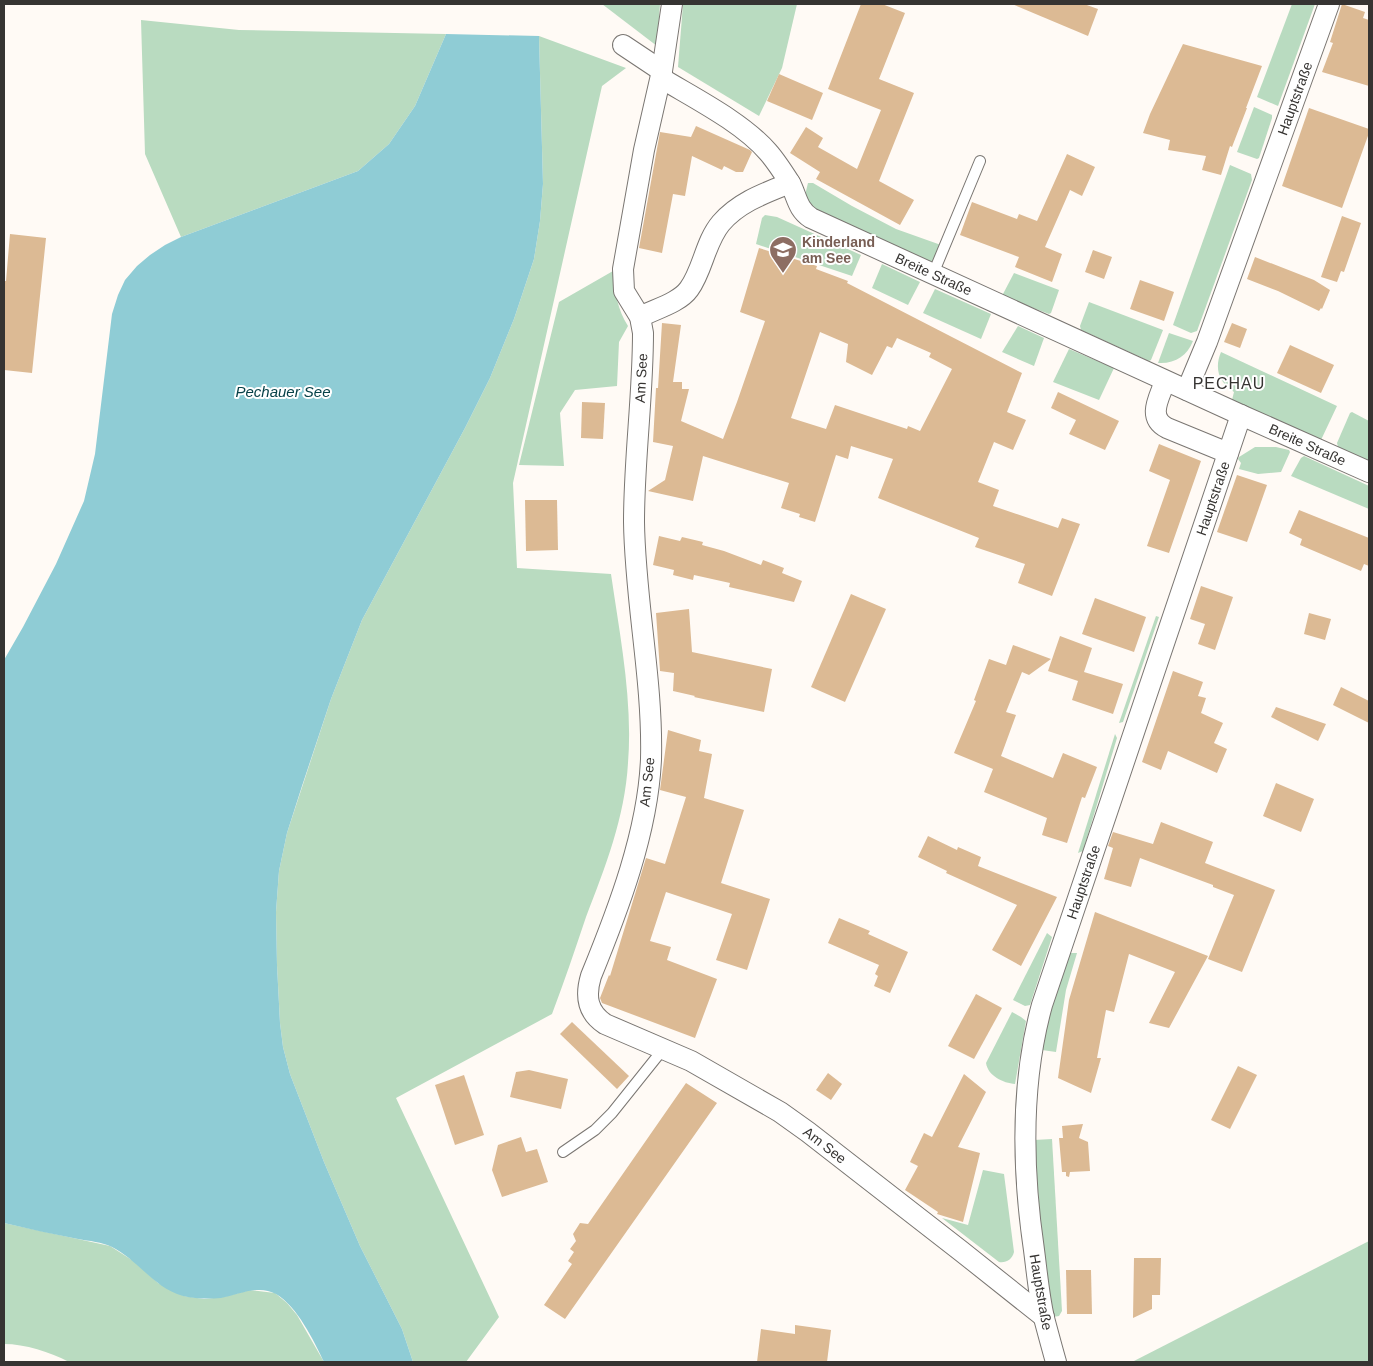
<svg xmlns="http://www.w3.org/2000/svg" width="1373" height="1366" font-family="Helvetica,sans-serif">
  <style>
    .green { fill: #b9dbc0 }
    .water { fill: #8fccd5 }
    .building { fill: #dcba94; fill-rule: evenodd }
    .lines { fill: none; stroke-linecap: round; stroke-linejoin: round }
    .service-casing { stroke: #7a7672; stroke-width: 12 }
    .minor-casing { stroke: #7a7672; stroke-width: 22 }
    .service { stroke: #fff; stroke-width: 10 }
    .minor { stroke: #fff; stroke-width: 20 }
    .labels { text-anchor: middle; dominant-baseline: central; stroke-width: 4; stroke-linejoin: round; paint-order: stroke }
    .street-label { font-size: 14px; fill: #363432; stroke: #fff }
    .education-label { font-size: 14px; font-weight: bold; fill: #785e54; stroke: #fff; text-anchor: start }
    .water-label { font-size: 15px; font-style: italic; fill: #074148; stroke: #fff }
    .quarter-label { font-size: 16px; letter-spacing: 1px; fill: #363432; stroke: #fff }
  </style>
  <rect width="100%" height="100%" fill="#fffaf5"/>
  <g class="green">
    <polygon points="602,4 660,4 657,46"/>
    <polygon points="683,4 797,4 782,68 759,116 678,67"/>
    <polygon points="1292,4 1315,4 1278,106 1257,97"/>
    <polygon points="141,20 239,30 446,34 415,106 389,144 358,171 181,237 145,154"/>
    <path d="M539,36L626,68L602,86L513,483L517,568L611,574C620,636 633,701 628,763C625,817 605,868 586,917C575,950 564,982 552,1014L396,1098L499,1317L466,1362H413L402,1329L360,1246L324,1162L290,1074L283,1047L280,1023L277,965L276,912L279,871L287,833L331,699L362,620L465,428L490,378L514,319L534,259L540,221L543,184Z"/>
    <polygon points="1254,107 1272,115 1272,118 1259,158 1257,159 1237,152"/>
    <polygon points="1230,165 1251,174 1252,180 1197,331 1191,333 1173,325"/>
    <polygon points="808,183 813,183 852,206 896,229 941,245 932,264 810,207 805,195"/>
    <polygon points="765,215 777,217 861,255 852,276 756,244 762,218"/>
    <polygon points="882,264 920,282 908,305 872,288"/>
    <path d="M613,271C614,290 618,311 628,326L619,342L617,386L575,390L560,413L564,466L519,465L559,302Z"/>
    <polygon points="1014,273 1059,290 1051,313 1049,314 1004,297 1003,294"/>
    <polygon points="935,289 991,314 981,339 923,313"/>
    <polygon points="1089,302 1163,330 1151,360 1149,361 1081,330 1080,326"/>
    <polygon points="1018,326 1044,338 1034,366 1002,352"/>
    <path d="M1169,333L1193,341C1187,356 1175,364 1158,363Z"/>
    <polygon points="1069,349 1114,368 1099,400 1053,382"/>
    <path d="M1221,352L1337,406L1321,440L1232,400L1234,392C1219,382 1214,369 1221,352Z"/>
    <polygon points="1352,412 1369,421 1369,462 1338,447 1337,443 1350,413"/>
    <polygon points="1255,447 1276,447 1289,450 1290,452 1281,472 1258,474 1239,469 1241,463 1238,459 1239,457"/>
    <polygon points="1304,456 1367,485 1369,486 1369,509 1291,476 1301,458"/>
    <polygon points="1156,616 1159,617 1123,722 1119,723"/>
    <polygon points="1115,734 1117,738 1083,851 1078,853"/>
    <polygon points="1047,933 1052,937 1030,1005 1025,1006 1013,1000"/>
    <polygon points="1069,953 1077,953 1066,990 1056,1052 1042,1050 1048,1021"/>
    <path d="M1012,1012L1021,1017L1026,1021L1015,1084C1003,1083 988,1076 986,1063Z"/>
    <polygon points="1052,1139 1062,1311 1059,1316 1053,1317 1042,1241 1034,1140"/>
    <path d="M983,1170L1004,1174L1014,1252C1012,1260 1006,1263 999,1262L942,1218L968,1225Z"/>
    <path d="M4,1223L110,1246L135,1262L158,1283L184,1296L204,1299L223,1297L250,1290L275,1293L287,1303L297,1315L324,1362H69C50,1352 25,1344 4,1344Z"/>
    <polygon points="1369,1241 1369,1362 1132,1362"/>
  </g>
  <path class="water" d="M446,34L539,36L543,184L540,221L534,259L514,319L490,378L465,428L362,620L331,699L302,786L287,833L279,871L276,912L277,965L280,1023L283,1047L290,1074L324,1162L360,1246L402,1329L413,1362H324C314,1341 297,1306 276,1294C258,1284 239,1295 221,1298C208,1299 196,1299 183,1296C154,1288 138,1260 112,1247C102,1242 89,1241 78,1239C53,1234 29,1229 4,1223V660L23,627L56,564L84,501L95,454L112,314L118,295L125,280L137,266L150,255L165,245L181,237L358,171L389,144L415,106Z"/>
  <g class="building">
    <polygon points="861,4 882,4 905,13 879,79 914,93 879,181 914,200 900,225 816,179 820,172 790,153 806,127 823,138 818,147 857,169 881,110 828,89"/>
    <polygon points="1012,4 1084,4 1098,9 1088,36"/>
    <polygon points="1342,4 1365,12 1363,18 1369,20 1369,86 1322,72 1333,43 1330,42"/>
    <polygon points="1183,44 1262,66 1246,108 1247,108 1232,147 1230,146 1221,175 1202,170 1206,156 1168,150 1170,140 1143,133 1150,114"/>
    <polygon points="779,74 823,93 812,120 767,101"/>
    <polygon points="1309,108 1369,129 1369,133 1342,208 1282,186"/>
    <polygon points="696,126 750,150 752,152 743,172 736,172 724,166 722,170 692,156 685,196 673,194 662,253 639,248 660,132 691,137"/>
    <polygon points="1067,154 1095,167 1082,196 1070,190 1045,247 1062,254 1052,282 1015,267 1019,257 960,235 972,202 1017,219 1019,214 1037,221"/>
    <polygon points="1342,216 1361,223 1344,272 1341,271 1337,282 1321,277"/>
    <polygon points="10,234 46,238 32,373 4,370 4,281 6,281"/>
    <path d="M759,248L817,266L816,269L848,281L847,283L1022,373L1007,412L1026,420L1013,450L994,442L978,482L999,490L993,506L1058,528L1062,518L1080,524L1052,596L1018,583L1025,564L975,547L979,538L878,498L893,459L851,446L848,459L836,455L815,522L799,517L800,514L781,508L789,483L703,456L693,501L648,491L665,480L673,446L653,442L656,388H658L662,323L681,325L673,382H682V389H689L681,421L723,439L737,402L765,321L740,312ZM820,332L848,344L846,362L872,375L887,346L892,348L897,338L931,353L929,357L952,369L920,431L908,426L907,429L835,405L826,429L791,418Z"/>
    <polygon points="1093,250 1112,257 1104,279 1085,272"/>
    <polygon points="1255,257 1314,280 1330,290 1322,309 1321,308 1319,311 1278,291 1247,279"/>
    <polygon points="1140,280 1174,292 1164,321 1130,309"/>
    <polygon points="1232,323 1247,329 1240,348 1224,342"/>
    <polygon points="1290,345 1334,365 1321,393 1277,373"/>
    <polygon points="1058,392 1119,421 1105,450 1069,434 1076,420 1051,408"/>
    <polygon points="582,402 605,403 603,439 581,438"/>
    <polygon points="1159,444 1201,461 1169,553 1147,546 1170,480 1149,471"/>
    <polygon points="1237,475 1267,485 1247,542 1217,532"/>
    <polygon points="525,500 557,500 558,550 526,551"/>
    <polygon points="1299,510 1369,538 1369,566 1364,564 1361,571 1300,545 1302,539 1289,533"/>
    <polygon points="659,536 680,541 682,537 703,542 702,545 724,551 761,565 763,560 784,568 782,573 802,581 794,602 729,587 730,583 694,575 693,580 673,575 674,570 653,565"/>
    <polygon points="1201,586 1233,597 1215,650 1198,644 1205,624 1190,619"/>
    <polygon points="851,594 886,609 845,702 811,687"/>
    <polygon points="1095,598 1146,617 1134,652 1082,634"/>
    <polygon points="689,609 692,652 772,669 764,712 694,697 695,696 673,691 674,673 660,671 656,613"/>
    <polygon points="1309,613 1331,619 1325,640 1304,634"/>
    <polygon points="1060,636 1092,648 1084,672 1123,684 1113,714 1072,700 1078,681 1048,671"/>
    <polygon points="1013,645 1051,659 1029,675 1022,672 1006,712 1016,715 1001,756 1053,778 1063,753 1097,767 1085,798 1082,797 1067,843 1042,835 1047,818 984,792 993,769 954,753 976,701 974,700 989,659 1006,665"/>
    <polygon points="1173,671 1203,682 1198,696 1206,698 1201,713 1223,723 1214,743 1227,749 1217,773 1168,751 1161,770 1142,762"/>
    <polygon points="1341,687 1369,701 1369,723 1333,705"/>
    <polygon points="1276,707 1326,724 1318,741 1271,717"/>
    <polygon points="668,730 701,740 699,751 712,754 704,798 744,810 721,883 770,899 747,970 716,960 732,914 666,892 650,941 671,947 667,960 717,979 695,1038 602,1003 600,998 609,975 610,976 646,858 665,864 686,797 660,790"/>
    <polygon points="1276,783 1314,799 1301,832 1263,816"/>
    <polygon points="1161,822 1213,842 1205,863 1275,890 1242,972 1208,959 1234,895 1213,887 1213,885 1140,858 1131,887 1104,879 1113,848 1108,846 1113,832 1153,844"/>
    <polygon points="928,836 957,850 958,847 981,857 978,866 1057,897 1021,966 992,950 1017,905 946,873 947,871 918,857"/>
    <polygon points="1095,912 1208,956 1169,1028 1149,1023 1175,972 1129,954 1114,1012 1106,1010 1097,1058 1101,1058 1091,1093 1058,1078 1069,1000"/>
    <polygon points="839,918 870,931 868,934 908,952 890,993 874,986 878,976 875,974 879,965 828,943"/>
    <polygon points="976,994 1002,1008 974,1059 948,1046"/>
    <polygon points="572,1022 629,1076 617,1089 560,1034"/>
    <polygon points="1238,1066 1257,1075 1230,1129 1211,1120"/>
    <polygon points="529,1070 568,1079 561,1109 510,1097 516,1072"/>
    <polygon points="828,1073 842,1084 831,1100 816,1090"/>
    <polygon points="964,1074 986,1092 958,1147 980,1153 963,1222 937,1214 938,1212 905,1190 918,1166 910,1162 924,1133 932,1137"/>
    <polygon points="464,1075 484,1135 455,1145 435,1085"/>
    <polygon points="686,1083 717,1103 565,1319 544,1305 572,1264 568,1261 574,1252 570,1249 576,1241 573,1234 580,1223 588,1224"/>
    <polygon points="1083,1124 1079,1138 1088,1142 1090,1171 1070,1172 1069,1177 1066,1176 1066,1172 1062,1172 1059,1138 1063,1138 1062,1126"/>
    <polygon points="521,1137 526,1152 537,1149 548,1182 502,1197 492,1170 498,1145"/>
    <polygon points="1134,1258 1161,1258 1160,1295 1152,1295 1152,1309 1133,1318"/>
    <polygon points="1066,1270 1091,1270 1092,1314 1067,1314"/>
    <polygon points="795,1325 831,1330 827,1362 757,1362 761,1329 795,1334"/>
  </g>
  <g class="lines">
    <defs>
      <g id="service">
        <polyline points="933,274 980,161"/>
        <polyline points="563,1152 595,1130 612,1113 664,1048"/>
      </g>
      <g id="minor">
        <path id="s1" d="M672,4L662,71L644,150L623,269L624,291L640,317L643,333C643,396 634,459 634,522C635,601 653,680 651,759C648,832 618,910 591,976C585,996 587,1012 605,1024L691,1061L780,1112L808,1132L961,1251L1044,1317"/>
        <polyline points="623,45 662,71"/>
        <path id="s2" d="M661,78C694,98 742,122 768,152C776,161 783,172 790,183C797,196 797,209 811,218L1241,415L1369,472"/>
        <path d="M640,317C655,309 679,303 689,289C703,270 705,242 721,223C739,202 765,193 790,183"/>
        <path d="M1165,381C1160,397 1146,417 1167,428L1228,453"/>
        <path id="s3" d="M1187,390L1207,342L1329,4"/>
        <path id="s4" d="M1056,1362C1052,1348 1048,1333 1044,1318C1039,1296 1037,1273 1034,1250C1022,1168 1020,1085 1042,1005L1241,415"/>
      </g>
    </defs>
    <use href="#service" class="service-casing"/>
    <use href="#minor" class="minor-casing"/>
    <use href="#service" class="service"/>
    <use href="#minor" class="minor"/>
  </g>
  <defs>
    <symbol id="school-pin" viewBox="-11 -11 22 30"><path d="M0 17L-7.5 6A9.5 9.5 0 1 1 7.5 6Z" fill="#8d6e63" stroke="#fff"/><path d="M0-5L7-2L0 1L-7-2ZM-4 1L0 2.5L4 1V4Q0 6-4 4Z" fill="#fff"/></symbol>
  </defs>
  <g fill-rule="evenodd">
    <use href="#school-pin" x="767" y="234" width="32" height="43"/>
  </g>
  <g class="labels">
    <g class="street-label">
      <text stroke="none"><textPath href="#s3" startOffset="311">Hauptstraße</textPath></text>
      <text stroke="none"><textPath href="#s2" startOffset="345">Breite Straße</textPath></text>
      <text transform="translate(641 378) rotate(-87)">Am See</text>
      <text stroke="none"><textPath href="#s2" startOffset="756">Breite Straße</textPath></text>
      <text stroke="none"><textPath href="#s4" startOffset="896">Hauptstraße</textPath></text>
      <text transform="translate(647 782) rotate(-84)">Am See</text>
      <text stroke="none"><textPath href="#s4" startOffset="491">Hauptstraße</textPath></text>
      <text stroke="none"><textPath href="#s1" startOffset="1298">Am See</textPath></text>
      <text transform="translate(1041 1292) rotate(80)">Hauptstraße</text>
    </g>
    <g class="education-label">
      <text x="802" y="242">Kinderland<tspan x="802" dy="16">am See</tspan></text>
    </g>
    <g class="water-label">
      <text x="283" y="391">Pechauer See</text>
    </g>
    <g class="quarter-label">
      <text x="1229" y="383">PECHAU</text>
    </g>
  </g>
  <rect width="1373" height="1366" fill="none" stroke="#363432" stroke-width="10"/>
</svg>
